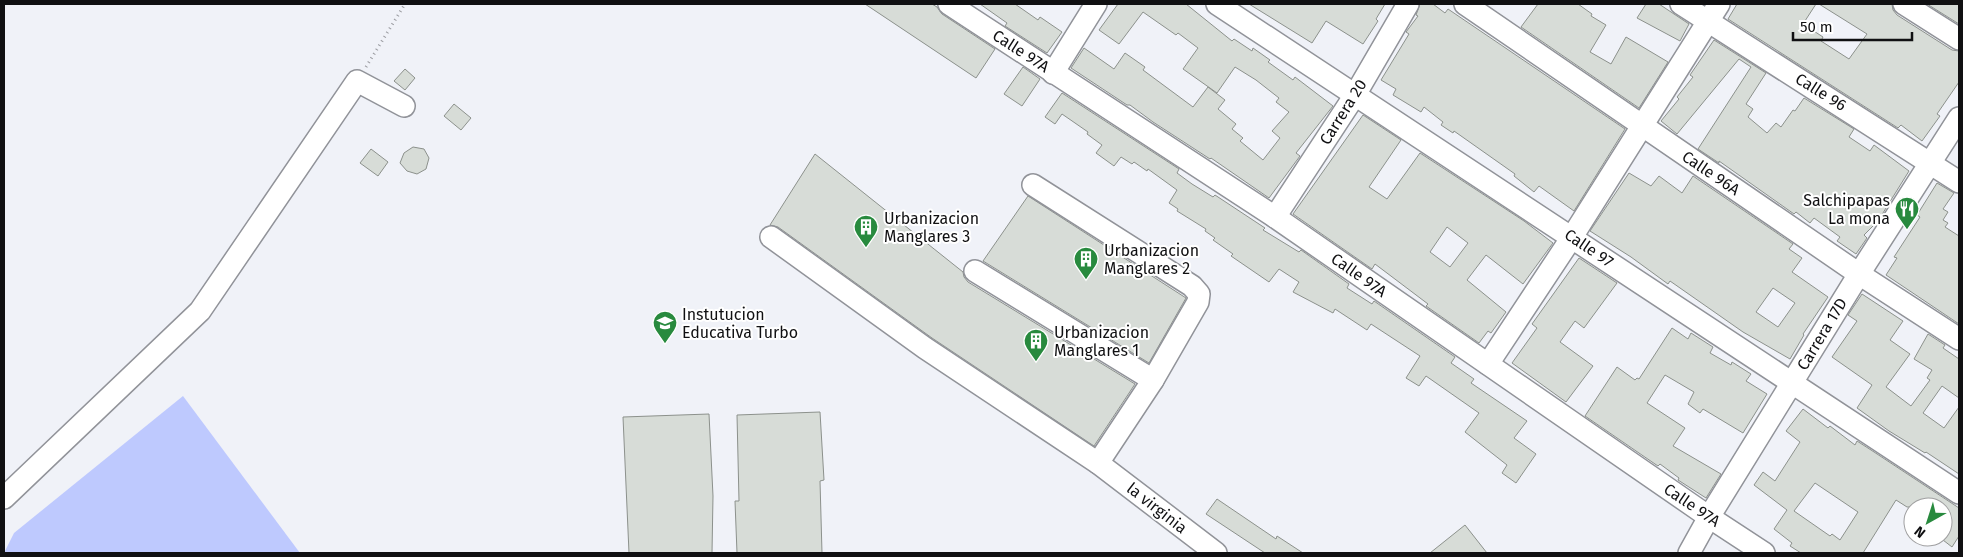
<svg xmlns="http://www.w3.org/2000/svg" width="1963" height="557" font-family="'Fira Sans',sans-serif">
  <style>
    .green { fill: #bec9fe }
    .building { fill: #d7dcd7; stroke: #8c918c; fill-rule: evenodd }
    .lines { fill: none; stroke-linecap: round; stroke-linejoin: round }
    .minor-casing { stroke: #919399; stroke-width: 24 }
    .path { stroke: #9b9ca1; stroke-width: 3; stroke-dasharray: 1 4; stroke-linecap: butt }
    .minor { stroke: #fff; stroke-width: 21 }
    .labels { text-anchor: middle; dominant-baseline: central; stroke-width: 4; stroke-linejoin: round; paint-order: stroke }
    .street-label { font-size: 16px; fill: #101012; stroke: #fff }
    .poi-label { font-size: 16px; fill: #101012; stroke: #fff; text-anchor: start }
  </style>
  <rect width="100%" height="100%" fill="#f0f2f8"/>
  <polygon class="green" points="183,396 300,553 4,553 14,533"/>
  <g class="building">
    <polygon points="865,4 932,4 937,7 942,14 995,49 976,78"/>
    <polygon points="980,4 1015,4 1038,20 1040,17 1062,32 1047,53 1005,26 1007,23"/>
    <polygon points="1118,4 1186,4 1232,41 1234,39 1252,51 1253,48 1270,60 1268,62 1293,80 1295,77 1333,106 1296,153 1300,156 1269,198 1211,158 1210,159 1153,122 1130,105 1127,105 1071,68 1084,48 1114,69 1125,53 1145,67 1143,70 1193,107 1208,87 1225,100 1218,109 1236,124 1232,129 1243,138 1240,141 1263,160 1280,138 1272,131 1289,112 1276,102 1279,98 1256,80 1235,67 1217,93 1183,69 1198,48 1178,33 1176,35 1143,12 1119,44 1099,30"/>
    <polygon points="1249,4 1385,4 1376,19 1378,21 1363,44 1326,21 1312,43"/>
    <polygon points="1420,4 1433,4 1445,13 1448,9 1625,129 1574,211 1539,186 1534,192 1514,176 1515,174 1454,131 1453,133 1441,125 1443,122 1424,107 1421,112 1393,95 1396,89 1381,80 1409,34 1406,32 1418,16 1416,15"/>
    <polygon points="1538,4 1578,4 1592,14 1591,16 1606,25 1590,52 1611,64 1626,37 1668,62 1639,108 1521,27"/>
    <polygon points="1646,4 1659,4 1689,24 1680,41 1637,18"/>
    <polygon points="1737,4 1816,4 1803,24 1823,37 1821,41 1849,59 1867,34 1819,4 1892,4 1893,10 1897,15 1952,50 1959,51 1959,82 1937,114 1940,116 1922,141 1901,125 1898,128 1728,19"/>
    <polygon points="1927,4 1959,4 1959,24"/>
    <polygon points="1714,40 1766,73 1746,104 1753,109 1748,117 1767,133 1776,123 1781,127 1793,110 1795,111 1804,98 1854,129 1849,137 1870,151 1874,145 1909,171 1878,221 1864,235 1867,238 1856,254 1837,241 1840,237 1814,218 1810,223 1796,212 1794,214 1719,161 1719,163 1698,149 1751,67 1739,59 1677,134 1661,121 1679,99 1677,97 1693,77 1690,75"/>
    <polygon points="1023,67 1040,79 1022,106 1004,94"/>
    <polygon points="405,69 415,78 405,90 394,81"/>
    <polygon points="1062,93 1179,169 1177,173 1192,184 1213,197 1215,195 1265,228 1263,230 1299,252 1301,250 1349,284 1347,288 1372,304 1374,301 1455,357 1451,363 1474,379 1471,383 1527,421 1514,438 1536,454 1516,483 1502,473 1507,465 1465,432 1479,413 1426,376 1419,386 1406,378 1420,356 1371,324 1367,330 1335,309 1333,313 1293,292 1299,282 1279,269 1269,282 1231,256 1233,254 1213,240 1215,238 1205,231 1206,229 1177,211 1178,209 1169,203 1177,190 1148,169 1147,171 1134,162 1132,164 1121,157 1114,166 1096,153 1102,145 1087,134 1088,132 1062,114 1055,124 1045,117"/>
    <polygon points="454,104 471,118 461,130 444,116"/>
    <path d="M1363,115L1401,140L1369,187L1387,199L1420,153L1524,221L1553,243L1523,284L1486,255L1467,280L1506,312L1491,333L1488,331L1479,343L1426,306L1428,304L1375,264L1372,269L1293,214ZM1447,227L1468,243L1450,267L1430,252Z"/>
    <polygon points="413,147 424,149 429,158 426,169 417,174 407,171 400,163 404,153"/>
    <polygon points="371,149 388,162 378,176 360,163"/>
    <polygon points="815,154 963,272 964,277 968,282 1135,384 1094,446 932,338 778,227 770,225"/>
    <path d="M1629,173L1651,186L1659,176L1682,193L1693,176L1793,244L1789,249L1802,258L1792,272L1828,297L1803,334L1804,335L1790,359L1743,332L1670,281L1668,284L1631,257L1590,231ZM1773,288L1795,303L1778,327L1756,312Z"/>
    <polygon points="1937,183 1954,193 1943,209 1948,212 1943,220 1948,223 1945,227 1959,236 1959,324 1886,275 1897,258 1894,257 1920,217 1917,215"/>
    <polygon points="1028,196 1186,298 1149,363 983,261"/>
    <polygon points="1579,258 1617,283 1584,328 1575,321 1560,342 1593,366 1566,402 1512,363 1537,328 1532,324"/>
    <polygon points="1862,294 1903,321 1890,340 1910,354 1886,387 1911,406 1930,380 1927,378 1932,370 1914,359 1928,334 1945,345 1943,348 1959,359 1959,398 1942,386 1923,413 1944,428 1959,407 1959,474 1926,452 1925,453 1889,431 1857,408 1872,385 1832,357 1857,321 1848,315"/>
    <polygon points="1672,328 1688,339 1691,333 1713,347 1710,353 1731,365 1732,362 1751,374 1746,381 1767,394 1743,433 1703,409 1700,413 1688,404 1694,392 1665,375 1647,403 1685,428 1673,446 1721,474 1706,498 1678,480 1679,478 1660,464 1658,466 1655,464 1585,416 1617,367 1635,380 1637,378 1639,379"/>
    <path d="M1803,409L1828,428L1830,426L1855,445L1857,441L1871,450L1959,508V536L1952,547L1943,540V507H1907L1896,500L1863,553H1801L1790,546L1792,543L1774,529L1787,510L1754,485L1763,472L1775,481L1800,442L1786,431ZM1815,483L1858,512L1840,540L1832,534L1830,536L1794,511Z"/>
    <polygon points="820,412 824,480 820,481 822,553 737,553 735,501 739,501 737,415"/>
    <polygon points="709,414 713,496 712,553 629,553 623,417"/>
    <polygon points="1217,499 1276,539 1277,536 1303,553 1265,553 1206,514"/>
    <polygon points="1465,525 1487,553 1430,553"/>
  </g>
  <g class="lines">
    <defs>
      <g id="minor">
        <polyline points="949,4 1275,217 1709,517 1764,553"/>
        <polyline points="1217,4 1959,493"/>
        <polyline points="1465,4 1859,274 1959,339"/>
        <polyline points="1681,4 1959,182"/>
        <polyline points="1904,4 1959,39"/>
        <polyline points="1053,73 1096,4"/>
        <polyline points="1275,217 1355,95 1408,4"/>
        <polyline points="771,237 925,348 1098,463 1153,380 1198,302 1199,294 1192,286 1033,185"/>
        <polyline points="975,271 1153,380"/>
        <polyline points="1488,364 1572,237 1719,4"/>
        <polyline points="1098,463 1216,553"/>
        <polyline points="4,498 200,311 357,81 404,106"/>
        <polyline points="1689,553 1709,517 1859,274 1959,118"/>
      </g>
    </defs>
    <use href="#minor" class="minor-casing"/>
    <polyline class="path" points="366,67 405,4"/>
    <use href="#minor" class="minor"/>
  </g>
  <defs>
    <symbol id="restaurant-pin" viewBox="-11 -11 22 30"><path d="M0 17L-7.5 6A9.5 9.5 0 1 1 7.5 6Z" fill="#288a3e" stroke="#fff"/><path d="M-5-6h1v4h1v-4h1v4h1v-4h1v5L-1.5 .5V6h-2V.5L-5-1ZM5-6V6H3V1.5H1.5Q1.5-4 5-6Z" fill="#fff"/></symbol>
    <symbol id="building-pin" viewBox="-11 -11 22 30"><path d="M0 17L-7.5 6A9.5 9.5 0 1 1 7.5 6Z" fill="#288a3e" stroke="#fff"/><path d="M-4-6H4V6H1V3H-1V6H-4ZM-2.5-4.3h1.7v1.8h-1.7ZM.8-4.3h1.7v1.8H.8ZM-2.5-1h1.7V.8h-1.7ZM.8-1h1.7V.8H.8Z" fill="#fff"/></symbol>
    <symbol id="school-pin" viewBox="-11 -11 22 30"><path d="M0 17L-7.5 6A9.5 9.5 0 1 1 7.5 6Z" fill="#288a3e" stroke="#fff"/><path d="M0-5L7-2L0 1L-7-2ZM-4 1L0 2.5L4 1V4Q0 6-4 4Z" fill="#fff"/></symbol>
  </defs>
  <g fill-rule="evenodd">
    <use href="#restaurant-pin" x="1893" y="195" width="28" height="38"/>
    <use href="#building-pin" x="852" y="213" width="28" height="38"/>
    <use href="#building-pin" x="1072" y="245" width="28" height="38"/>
    <use href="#school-pin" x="651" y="309" width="28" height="38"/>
    <use href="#building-pin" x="1022" y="327" width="28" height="38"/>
  </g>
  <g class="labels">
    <g class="street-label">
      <text transform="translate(1021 51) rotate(33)">Calle 97A</text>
      <text transform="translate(1821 92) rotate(32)">Calle 96</text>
      <text transform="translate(1343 112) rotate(-58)">Carrera 20</text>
      <text transform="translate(1711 173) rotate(34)">Calle 96A</text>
      <text transform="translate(1589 248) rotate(34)">Calle 97</text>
      <text transform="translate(1359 275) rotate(35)">Calle 97A</text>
      <text transform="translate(1822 334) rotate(-59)">Carrera 17D</text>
      <text transform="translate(1692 505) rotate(34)">Calle 97A</text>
      <text transform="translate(1157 508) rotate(38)">la virginia</text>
    </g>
    <g class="poi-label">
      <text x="1890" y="200" text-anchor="end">Salchipapas<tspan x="1890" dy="18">La mona</tspan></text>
      <text x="884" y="218">Urbanizacion<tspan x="884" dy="18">Manglares 3</tspan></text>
      <text x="1104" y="250">Urbanizacion<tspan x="1104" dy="18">Manglares 2</tspan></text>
      <text x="682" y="314">Instutucion<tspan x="682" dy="18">Educativa Turbo</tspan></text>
      <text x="1054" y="332">Urbanizacion<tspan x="1054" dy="18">Manglares 1</tspan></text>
    </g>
  </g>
  <rect width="1963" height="557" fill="none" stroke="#101012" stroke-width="10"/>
  <g transform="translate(1928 522) rotate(219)"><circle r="24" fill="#ffffff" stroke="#9f9fa0"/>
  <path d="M0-4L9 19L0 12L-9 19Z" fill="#288a3e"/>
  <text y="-8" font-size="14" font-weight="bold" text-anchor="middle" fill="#101012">N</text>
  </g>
  <path d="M1793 32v8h119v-8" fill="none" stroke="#101012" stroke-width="2.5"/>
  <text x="1800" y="32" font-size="15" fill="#101012" stroke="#ffffff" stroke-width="4" paint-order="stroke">50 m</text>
</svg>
